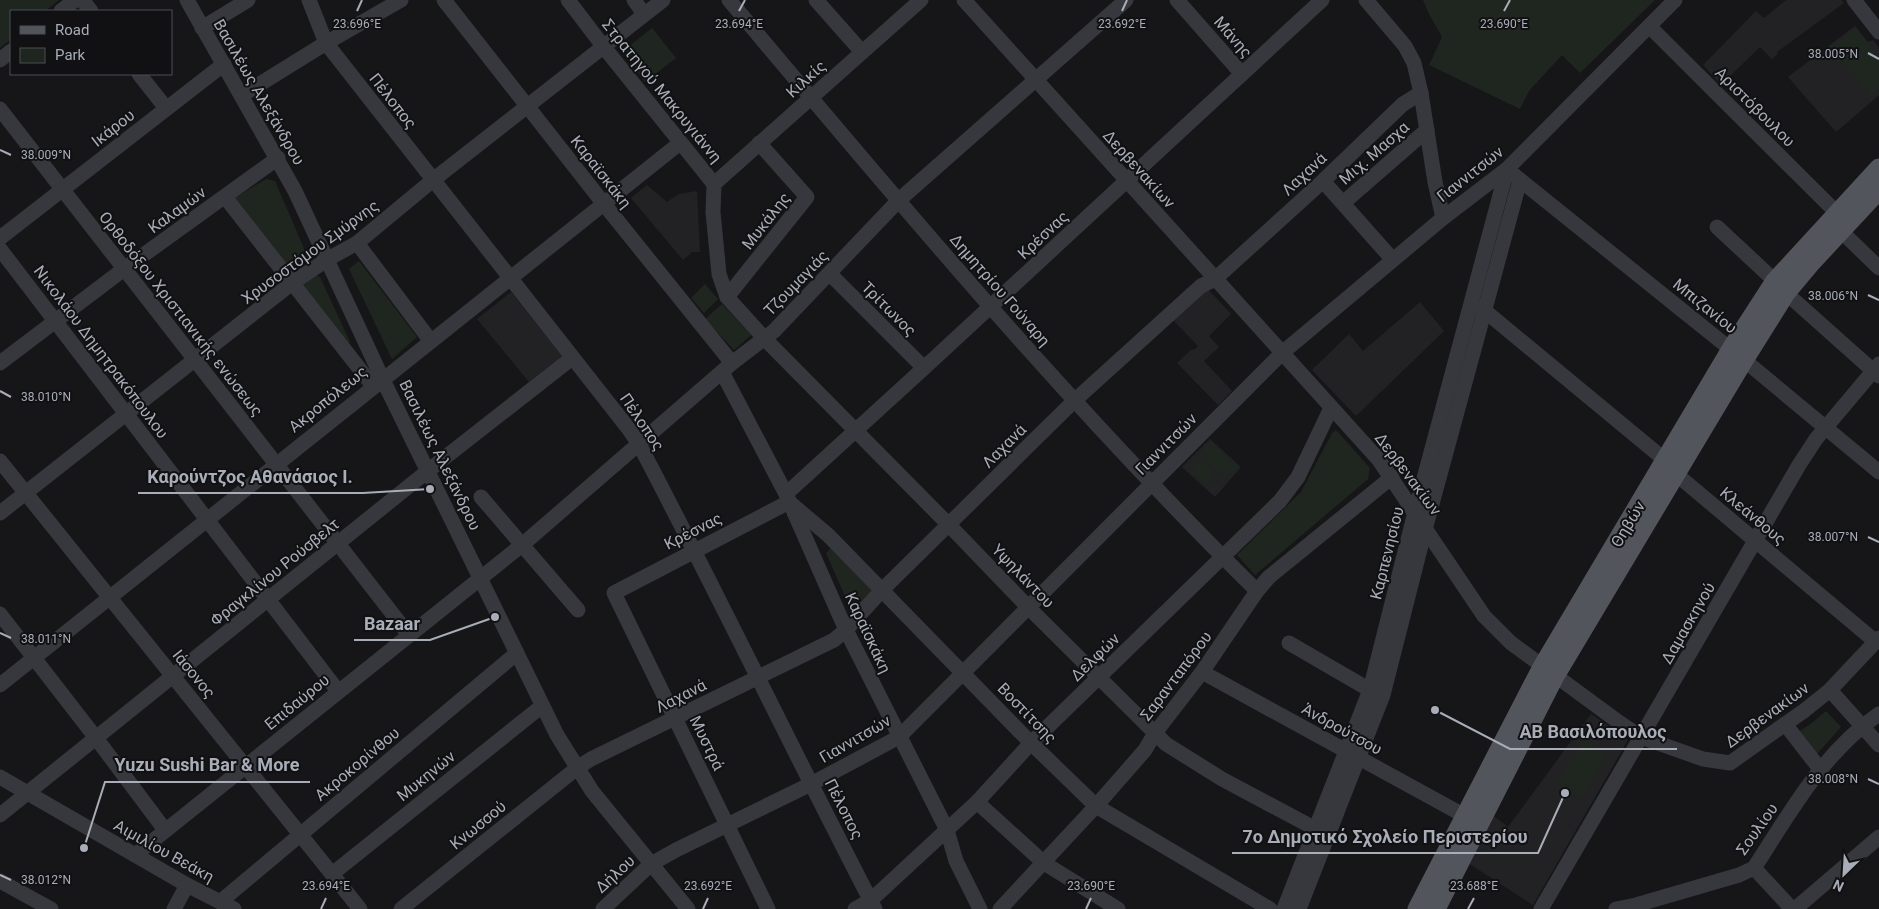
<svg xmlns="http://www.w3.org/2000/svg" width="1879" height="909" font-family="Roboto,sans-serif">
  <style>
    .built { fill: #222225 }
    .green { fill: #1e261f }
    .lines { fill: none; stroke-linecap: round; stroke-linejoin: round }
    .minor { stroke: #37383d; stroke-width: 15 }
    .major { stroke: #53555c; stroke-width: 19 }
    .ticks { fill: none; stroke: #a8adb8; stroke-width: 2 }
    .labels { text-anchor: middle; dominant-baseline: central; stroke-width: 4; stroke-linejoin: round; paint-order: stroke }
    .street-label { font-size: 16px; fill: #a8adb8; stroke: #111113 }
    .ticks-label { font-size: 12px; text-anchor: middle; fill: #a8adb8; stroke: #111113; stroke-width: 4; stroke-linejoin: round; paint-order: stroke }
    .leader { fill: none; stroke: #a8adb8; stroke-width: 2 }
    .callout-dot { fill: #a8adb8; stroke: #111113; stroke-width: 2 }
    .callout-label { font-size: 18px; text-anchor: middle; font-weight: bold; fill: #a8adb8; stroke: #111113; stroke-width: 4; stroke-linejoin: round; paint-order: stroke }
  </style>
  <rect width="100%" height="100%" fill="#161618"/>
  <g class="built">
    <polygon points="1786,0 1841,0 1844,3 1777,52 1778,54 1772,59 1760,47 1721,85 1703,65 1756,11 1764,18"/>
    <polygon points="1855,26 1868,42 1873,40 1879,48 1879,95 1836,132 1788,77"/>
    <polygon points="647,185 667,202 679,194 697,191 700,252 692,252 683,260 631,198"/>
    <polygon points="1206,287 1231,314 1209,336 1219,347 1204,361 1232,391 1218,405 1177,363 1192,349 1194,350 1198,346 1173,320"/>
    <polygon points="511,292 562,356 529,382 477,319"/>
    <polygon points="1420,302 1444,331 1356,416 1312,370 1349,334 1363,351"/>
    <polygon points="1210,439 1241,467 1215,497 1182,467"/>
    <polygon points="1591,714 1609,726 1613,739 1622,737 1628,740 1533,905 1465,861 1490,813 1508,827"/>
  </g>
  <g class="green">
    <polygon points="0,0 59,0 45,11 11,11 11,39 0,48"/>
    <polygon points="1423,0 1655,0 1580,73 1562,55 1529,91 1520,109 1429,65 1442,37 1429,14"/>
    <polygon points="652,28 676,58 645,82 622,52"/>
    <polygon points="1856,28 1879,57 1879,89 1870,96 1831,47"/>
    <polygon points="266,179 275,181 309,260 290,272 233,203 236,197"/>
    <polygon points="359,261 417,337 392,359 349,269"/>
    <polygon points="315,274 320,277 350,342 348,346 302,285"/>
    <polygon points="705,284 718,299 704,313 691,298"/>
    <polygon points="722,304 751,335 734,350 705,319"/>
    <polygon points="1336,430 1370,468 1368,479 1255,575 1237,555 1301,492 1332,433"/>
    <polygon points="1210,441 1238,466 1226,479 1199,454"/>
    <polygon points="1200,460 1216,474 1205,485 1190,471"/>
    <polygon points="832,547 875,588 852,612 826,553"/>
    <polygon points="1826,711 1841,727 1816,755 1797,733 1812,723"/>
    <polygon points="1584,739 1608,754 1581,798 1557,784"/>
  </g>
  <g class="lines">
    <g class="minor">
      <polyline points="82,0 91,11"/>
      <polyline points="187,0 295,191 382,378 557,735 592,791 688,909"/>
      <path d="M309,0L326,43L628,428L639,444C720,598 795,755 875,909"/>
      <polyline points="444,0 604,204 732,363"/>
      <polyline points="568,0 603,46 714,184 713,212 719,274 727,297 764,338 949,525 1028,607 1166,744 1222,779 1327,835"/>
      <polyline points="634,0 644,14"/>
      <path d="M729,0C899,203 1069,405 1257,591"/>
      <polyline points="816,0 862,52"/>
      <polyline points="964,0 1379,460 1484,616 1511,643 1620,723 1641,737 1703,759 1730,763 1805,710 1830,690 1879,638"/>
      <polyline points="1177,0 1242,74"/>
      <polyline points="1366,0 1405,46 1414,63 1421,93 1435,182 1443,218"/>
      <polyline points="1854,0 1879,32"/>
      <polyline points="61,11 75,0"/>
      <polyline points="1649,26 1836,212"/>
      <polyline points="202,28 248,0"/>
      <polyline points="0,60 11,51"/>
      <polyline points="139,74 166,108"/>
      <polyline points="242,95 326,43 401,0"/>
      <polyline points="0,109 409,635"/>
      <polyline points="1514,175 1744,360 1879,472"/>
      <polyline points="1323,181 1393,260"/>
      <polyline points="714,184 921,0"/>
      <polyline points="225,197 373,386"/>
      <polyline points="1343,203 1427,130"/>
      <polyline points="1717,227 1775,281"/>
      <polyline points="1841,231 1879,268"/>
      <polyline points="0,238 224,64"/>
      <polyline points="357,243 430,340"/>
      <polyline points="0,249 338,691"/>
      <polyline points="830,274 924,368"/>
      <polyline points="1786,293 1879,376"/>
      <polyline points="727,297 807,197 759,143"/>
      <polyline points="1476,307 1485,311 1665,460"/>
      <polyline points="0,363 124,269 278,158"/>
      <polyline points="722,372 786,494 846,630 947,830 956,861 980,909"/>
      <polyline points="0,461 360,909"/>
      <polyline points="1676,474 1876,642"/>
      <polyline points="786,494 924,368 1322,0"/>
      <polyline points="481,497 578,610"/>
      <polyline points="0,513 292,283 328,259 357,243 433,180 663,0"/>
      <polyline points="0,614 96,738 165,830"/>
      <polyline points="1289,643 1370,690"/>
      <polyline points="1202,672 1465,816"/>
      <polyline points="0,685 680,143"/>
      <polyline points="1830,690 1879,745"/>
      <polyline points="1785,724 1820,769"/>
      <polyline points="0,777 187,885 234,909"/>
      <polyline points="977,802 1044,863 1118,909"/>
      <polyline points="0,815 429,470 572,358"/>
      <polyline points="135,855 522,545 732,363 774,331 899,200 1126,0"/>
      <polyline points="1754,868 1792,909"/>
      <polyline points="332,874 542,706"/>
      <polyline points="0,881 51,909"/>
      <polyline points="220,902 517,653"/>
      <polyline points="174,909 187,885"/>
      <polyline points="401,909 577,768 591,759 834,640 846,630 882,590 1074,401 1201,286 1215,279 1323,181 1403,104 1421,93"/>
      <polyline points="603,909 651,864 676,850 811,784 899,737 1282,353 1443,218 1507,169 1675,0"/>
      <polyline points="768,909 614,593 789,502 828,535 1031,743 1096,806 1270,909"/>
      <polyline points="855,909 871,900 977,802 1031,743 1280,501 1298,477 1331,408"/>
      <polyline points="1000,909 1096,806 1145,750 1155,733 1202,672 1257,591 1269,577 1392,477"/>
      <polyline points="1284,909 1370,690 1415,512 1507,169"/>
      <polyline points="1299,909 1383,695 1426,526 1520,180"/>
      <polyline points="1541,909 1799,465 1816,439 1879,364"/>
      <path d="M1616,909L1636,905L1739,875L1754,868C1790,813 1823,752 1879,714"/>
      <polyline points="1795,909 1879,837"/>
    </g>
    <g class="major">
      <polyline points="1417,909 1542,667 1731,349 1775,281 1879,168"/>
      <polyline points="1436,909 1555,676 1744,360 1786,293 1812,262 1879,190"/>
    </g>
  </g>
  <path class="ticks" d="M357,11L362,0M739,11L745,0M1122,11L1127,0M1504,11L1510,0M1868,53L1879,59M0,150L11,155M1868,295L1879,300M0,391L11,397M1868,537L1879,542M0,633L11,638M1868,779L1879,784M0,875L11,880M321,909L326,898M703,909L708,898M1086,909L1091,898M1468,909L1474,898"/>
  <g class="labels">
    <g class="street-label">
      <text transform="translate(1233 37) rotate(49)">Μάνης</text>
      <text transform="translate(806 79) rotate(-42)">Κιλκίς</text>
      <text transform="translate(662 91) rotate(51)">Στρατηγού Μακρυγιάννη</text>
      <text transform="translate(259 92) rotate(60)">Βασιλέως Αλεξάνδρου</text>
      <text transform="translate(393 101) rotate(52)">Πέλοπος</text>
      <text transform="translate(1755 107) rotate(45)">Αριστόβουλου</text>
      <text transform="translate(113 128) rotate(-38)">Ικάρου</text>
      <text transform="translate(1374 153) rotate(-41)">Μιχ. Μασχα</text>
      <text transform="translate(1139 169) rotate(48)">Δερβενακίων</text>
      <text transform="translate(601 172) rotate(52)">Καραϊσκάκη</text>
      <text transform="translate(1304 174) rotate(-43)">Λαχανά</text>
      <text transform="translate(1470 174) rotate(-38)">Γιαννιτσών</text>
      <text transform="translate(177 210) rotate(-36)">Καλαμών</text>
      <text transform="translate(766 221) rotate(-52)">Μυκάλης</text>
      <text transform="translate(1043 235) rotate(-43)">Κρέσνας</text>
      <text transform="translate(310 252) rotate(-36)">Χρυσοστόμου Σμύρνης</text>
      <text transform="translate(796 283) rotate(-46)">Τζουμαγιάς</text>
      <text transform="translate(1000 290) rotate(49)">Δημητρίου Γούναρη</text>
      <text transform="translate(1705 306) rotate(39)">Μπιζανίου</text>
      <text transform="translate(889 309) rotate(45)">Τρίτωνος</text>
      <text transform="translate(181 314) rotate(52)">Ορθοδόξου Χριστιανικής ενώσεως</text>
      <text transform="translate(101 352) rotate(53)">Νικολάου Δημητρακόπουλου</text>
      <text transform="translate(328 399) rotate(-39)">Ακροπόλεως</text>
      <text transform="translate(642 422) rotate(56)">Πέλοπος</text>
      <text transform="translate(1166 444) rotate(-45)">Γιαννιτσών</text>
      <text transform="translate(1004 446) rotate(-45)">Λαχανά</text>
      <text transform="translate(440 455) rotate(64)">Βασιλέως Αλεξάνδρου</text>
      <text transform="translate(1408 474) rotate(53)">Δερβενακίων</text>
      <text transform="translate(1753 516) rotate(40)">Κλεάνθους</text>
      <text transform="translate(1628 524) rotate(-59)">Θηβών</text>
      <text transform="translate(693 531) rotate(-27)">Κρέσνας</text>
      <text transform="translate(1387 553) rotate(-76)">Καρπενησίου</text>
      <text transform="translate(275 572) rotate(-39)">Φραγκλίνου Ρούσβελτ</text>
      <text transform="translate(1023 576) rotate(46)">Υψηλάντου</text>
      <text transform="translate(1688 623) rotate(-60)">Δαμασκηνού</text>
      <text transform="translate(868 633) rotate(65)">Καραϊσκάκη</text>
      <text transform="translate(1095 657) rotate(-44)">Δελφών</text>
      <text transform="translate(194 674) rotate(51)">Ιάσονος</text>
      <text transform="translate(1176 676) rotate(-53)">Σαρανταπόρου</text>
      <text transform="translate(681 696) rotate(-27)">Λαχανά</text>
      <text transform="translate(297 702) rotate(-39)">Επιδαύρου</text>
      <text transform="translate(1027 713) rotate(46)">Βοστίτσης</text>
      <text transform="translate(1767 715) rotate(-36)">Δερβενακίων</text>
      <text transform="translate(1342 729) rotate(29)">Άνδρούτσου</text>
      <text transform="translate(855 739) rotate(-30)">Γιαννιτσών</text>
      <text transform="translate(707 743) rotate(64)">Μυστρά</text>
      <text transform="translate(357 764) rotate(-40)">Ακροκορίνθου</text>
      <text transform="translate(426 776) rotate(-39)">Μυκηνών</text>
      <text transform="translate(844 809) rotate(63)">Πέλοπος</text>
      <text transform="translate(478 825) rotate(-39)">Κνωσσού</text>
      <text transform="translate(1757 829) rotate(-55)">Σουλίου</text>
      <text transform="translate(164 851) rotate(29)">Αιμιλίου Βεάκη</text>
      <text transform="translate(615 874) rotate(-43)">Δήλου</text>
    </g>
  </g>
  <g class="ticks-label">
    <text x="357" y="28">23.696°E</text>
    <text x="739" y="28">23.694°E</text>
    <text x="1122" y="28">23.692°E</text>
    <text x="1504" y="28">23.690°E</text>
    <text x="1833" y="58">38.005°N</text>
    <text x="46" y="159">38.009°N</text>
    <text x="1833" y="300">38.006°N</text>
    <text x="46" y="401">38.010°N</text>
    <text x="1833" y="541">38.007°N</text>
    <text x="46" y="643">38.011°N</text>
    <text x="1833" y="783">38.008°N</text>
    <text x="46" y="884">38.012°N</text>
    <text x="326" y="890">23.694°E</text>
    <text x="708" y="890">23.692°E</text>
    <text x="1091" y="890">23.690°E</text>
    <text x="1474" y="890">23.688°E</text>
  </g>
  <path class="leader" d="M430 489L363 493H138M495 617L430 640H354M1435 710L1510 749H1677M84 848L105 782H310M1565 793L1538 853H1232"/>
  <g class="callout-dot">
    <circle cx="430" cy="489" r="5"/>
    <circle cx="495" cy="617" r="5"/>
    <circle cx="1435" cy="710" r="5"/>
    <circle cx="84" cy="848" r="5"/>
    <circle cx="1565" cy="793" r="5"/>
  </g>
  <g class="callout-label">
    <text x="250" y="483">Καρούντζος Αθανάσιος Ι.</text>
    <text x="392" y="630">Bazaar</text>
    <text x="1593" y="738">ΑΒ Βασιλόπουλος</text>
    <text x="207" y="771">Yuzu Sushi Bar &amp; More</text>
    <text x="1385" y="843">7ο Δημοτικό Σχολείο Περιστερίου</text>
  </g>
  <rect x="10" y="10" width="162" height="65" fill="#111113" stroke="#4d4f55"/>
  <rect x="20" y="26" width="25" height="8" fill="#53555c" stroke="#4d4f55"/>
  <text x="55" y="35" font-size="15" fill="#a8adb8">Road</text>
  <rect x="20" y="48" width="25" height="15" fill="#1e261f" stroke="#4d4f55"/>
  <text x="55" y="60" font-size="15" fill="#a8adb8">Park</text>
  <g transform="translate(1844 874) rotate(205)" stroke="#111113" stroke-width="4" paint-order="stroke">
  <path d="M0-4L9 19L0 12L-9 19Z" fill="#a8adb8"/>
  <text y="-8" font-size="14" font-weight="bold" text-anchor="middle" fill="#a8adb8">N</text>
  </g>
</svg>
